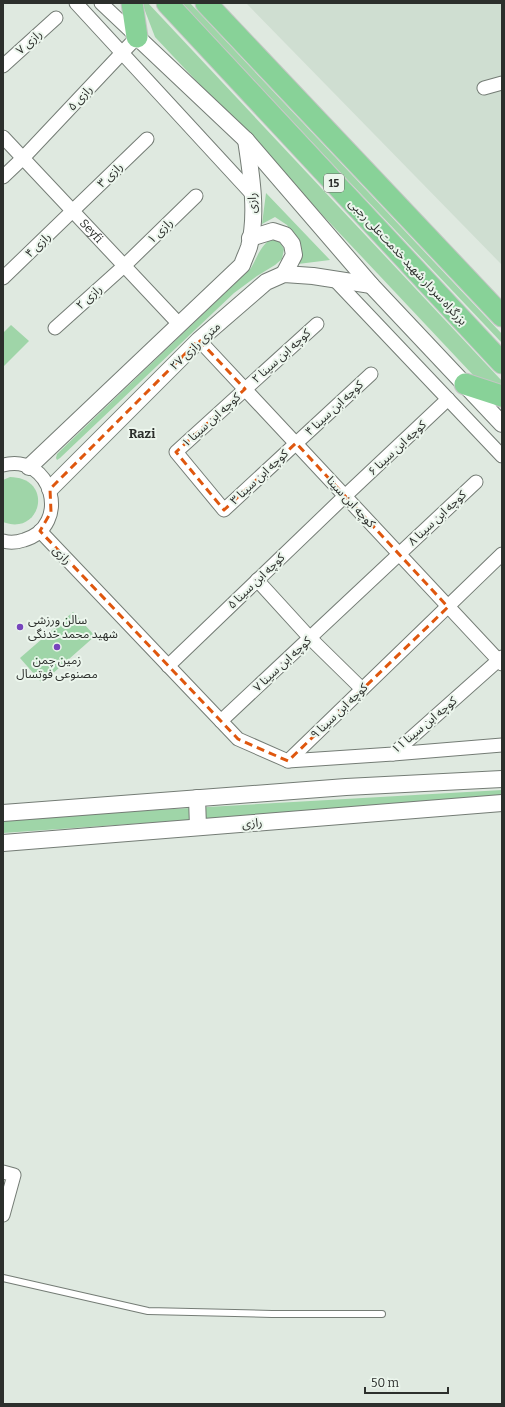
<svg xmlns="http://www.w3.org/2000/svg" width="505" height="1407" font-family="Bitter,'Noto Sans Arabic',serif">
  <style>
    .built { fill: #cfded1 }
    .green { fill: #9fd5a8 }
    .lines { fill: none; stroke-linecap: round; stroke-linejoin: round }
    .service-casing { stroke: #747c75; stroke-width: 8 }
    .minor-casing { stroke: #747c75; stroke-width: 15 }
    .tertiary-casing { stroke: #747c75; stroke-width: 18 }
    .trunk-casing { stroke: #c4c5c4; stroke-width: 23 }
    .service { stroke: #fff; stroke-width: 6 }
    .minor { stroke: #fff; stroke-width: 13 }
    .tertiary { stroke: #fff; stroke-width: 16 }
    .trunk { stroke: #88d298; stroke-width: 21 }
    .marked { fill: none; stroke: #df570e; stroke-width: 3; stroke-dasharray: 8 5; stroke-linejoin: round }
    .poi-dot { fill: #7745bc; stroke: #ecf6ed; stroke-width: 1.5 }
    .labels { text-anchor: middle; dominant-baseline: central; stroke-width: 4; stroke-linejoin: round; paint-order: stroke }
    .shield { fill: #ecf6ed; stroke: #666b66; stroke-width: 1 }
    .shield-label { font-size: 11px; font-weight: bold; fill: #2c2f2c }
    .street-label { font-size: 12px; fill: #2c2f2c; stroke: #ecf6ed }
    .poi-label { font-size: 12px; fill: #2c2f2c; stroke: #ecf6ed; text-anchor: start }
    .neighbourhood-label { font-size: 13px; font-weight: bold; fill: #2c2f2c; stroke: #ecf6ed }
  </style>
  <rect width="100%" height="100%" fill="#dfe9e0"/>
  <polygon class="built" points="246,3 502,3 502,265"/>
  <g class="green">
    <polygon points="142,3 148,3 502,381 502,386 473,375 155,37"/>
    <polygon points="182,3 190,3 502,334 502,343 342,174"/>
    <polygon points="266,193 330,260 298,264 298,241 287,225 275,217 262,224"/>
    <path d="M274,239L279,241L284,249L282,259L275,265L257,276L234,293L60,458L57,460L56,458L57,454L251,268C257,258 262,241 274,239Z"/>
    <polygon points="11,325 29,341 3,367 3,333"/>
    <path d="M10,477C55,478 41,537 3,522V480Z"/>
    <polygon points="73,612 95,636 42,683 20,658"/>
    <polygon points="502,790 502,798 3,833 3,821 121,812"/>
  </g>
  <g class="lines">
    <defs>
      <polyline id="service" points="3,1278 148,1311 272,1314 382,1314"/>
      <g id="minor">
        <polyline points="76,3 252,194"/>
        <polyline points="3,66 56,18"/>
        <polyline points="484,88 502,83"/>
        <path id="s1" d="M3,137L179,324"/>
        <polyline points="3,177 23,158 137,37 101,3"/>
        <polyline points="3,278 147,139"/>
        <polyline points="334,279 502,456"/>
        <polyline points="317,324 176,452 224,510 371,374"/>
        <polyline points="55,328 124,266 196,196"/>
        <polyline points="199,340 502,664"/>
        <path d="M3,465C52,452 72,526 24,540C18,542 10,543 3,541"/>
        <polyline points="40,531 238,739 288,761 502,554"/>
        <polyline points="257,580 310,638 362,689"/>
        <polyline points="168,666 345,496 448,399"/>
        <polyline points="221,721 476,482"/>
        <polyline points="393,754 502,745"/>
        <polyline points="288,761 393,754 502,657"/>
        <polyline points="3,1172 14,1175 3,1215"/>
      </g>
      <g id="tertiary">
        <polyline points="137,37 246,140 371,285 502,424"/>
        <polyline points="250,238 273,231 285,235 292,244 294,255 284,274"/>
        <path d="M29,467L242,265C244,259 247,253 249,247C258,215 251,173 246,140"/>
        <polyline points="50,489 199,340 266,282 284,274 313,276 371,285"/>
        <polyline points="197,798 198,827"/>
        <polyline points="3,813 346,787 502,779"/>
        <polyline points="3,843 502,803"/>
      </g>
      <g id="trunk">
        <polyline points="132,3 137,37"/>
        <polyline points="167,3 502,363"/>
        <polyline points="206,3 502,316"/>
        <polyline points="465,384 502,396"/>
      </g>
    </defs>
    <use href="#service" class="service-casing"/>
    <use href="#minor" class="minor-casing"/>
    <use href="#tertiary" class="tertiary-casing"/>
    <use href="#trunk" class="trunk-casing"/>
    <use href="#service" class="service"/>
    <use href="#minor" class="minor"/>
    <use href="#tertiary" class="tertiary"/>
    <use href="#trunk" class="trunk"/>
  </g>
  <path class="marked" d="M199,340L245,389L176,452L224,510L296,443L448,607L288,761L238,739L40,531L51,512L50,489Z"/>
  <g class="poi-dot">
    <circle cx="20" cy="627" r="4"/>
    <circle cx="57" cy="647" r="4"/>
  </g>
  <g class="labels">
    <rect class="shield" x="324" y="174" width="20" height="18" rx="3"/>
    <g class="shield-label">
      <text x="334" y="183">15</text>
    </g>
    <g class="street-label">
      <text transform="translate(29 42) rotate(-42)">رازی ۷</text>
      <text transform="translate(80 98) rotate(-47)">رازی ۵</text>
      <text transform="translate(110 175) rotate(-44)">رازی ۳</text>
      <text transform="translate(252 203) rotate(-91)">رازی</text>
      <text stroke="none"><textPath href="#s1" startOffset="129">Seyfi</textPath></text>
      <text transform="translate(160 231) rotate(-44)">رازی ۱</text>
      <text transform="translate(38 245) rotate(-44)">رازی ۴</text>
      <text transform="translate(408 262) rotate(47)">بزرگراه سردار شهید خدمت‌علی رجبی</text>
      <text transform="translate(89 297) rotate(-42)">رازی ۲</text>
      <text transform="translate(195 346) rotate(-43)">۲۷ متری رازی</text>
      <text transform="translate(281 356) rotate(-42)">کوچه ابن سینا ۲</text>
      <text transform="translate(334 408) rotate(-43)">کوچه ابن سینا ۴</text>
      <text transform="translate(211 420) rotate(-42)">کوچه ابن سینا ۱</text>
      <text transform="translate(397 448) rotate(-43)">کوچه ابن سینا ۶</text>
      <text transform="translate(259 477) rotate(-43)">کوچه ابن سینا ۳</text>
      <text transform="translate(351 502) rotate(47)">کوچه ابن سینا</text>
      <text transform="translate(437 518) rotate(-43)">کوچه ابن سینا ۸</text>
      <text transform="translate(62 555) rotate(46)">رازی</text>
      <text transform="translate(256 581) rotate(-44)">کوچه ابن سینا ۵</text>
      <text transform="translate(282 664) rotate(-43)">کوچه ابن سینا ۷</text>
      <text transform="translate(339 711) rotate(-44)">کوچه ابن سینا ۹</text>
      <text transform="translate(424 725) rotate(-40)">کوچه ابن سینا ۱۱</text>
      <text transform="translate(252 823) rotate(-5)">رازی</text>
    </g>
    <g class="poi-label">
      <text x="28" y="620">سالن ورزشی<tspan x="28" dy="14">شهید محمد خدنگی</tspan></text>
      <text x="57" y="660" text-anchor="middle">زمین چمن<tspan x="57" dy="14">مصنوعی فوتسال</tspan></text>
    </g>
    <g class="neighbourhood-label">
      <text x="142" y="433">Razi</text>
    </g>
  </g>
  <rect width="505" height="1407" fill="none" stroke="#2c2f2c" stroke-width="8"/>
  <path d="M365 1387v6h83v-6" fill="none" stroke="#2c2f2c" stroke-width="2"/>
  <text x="371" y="1387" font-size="12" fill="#2c2f2c" stroke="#ecf6ed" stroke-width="3" paint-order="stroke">50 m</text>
</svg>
